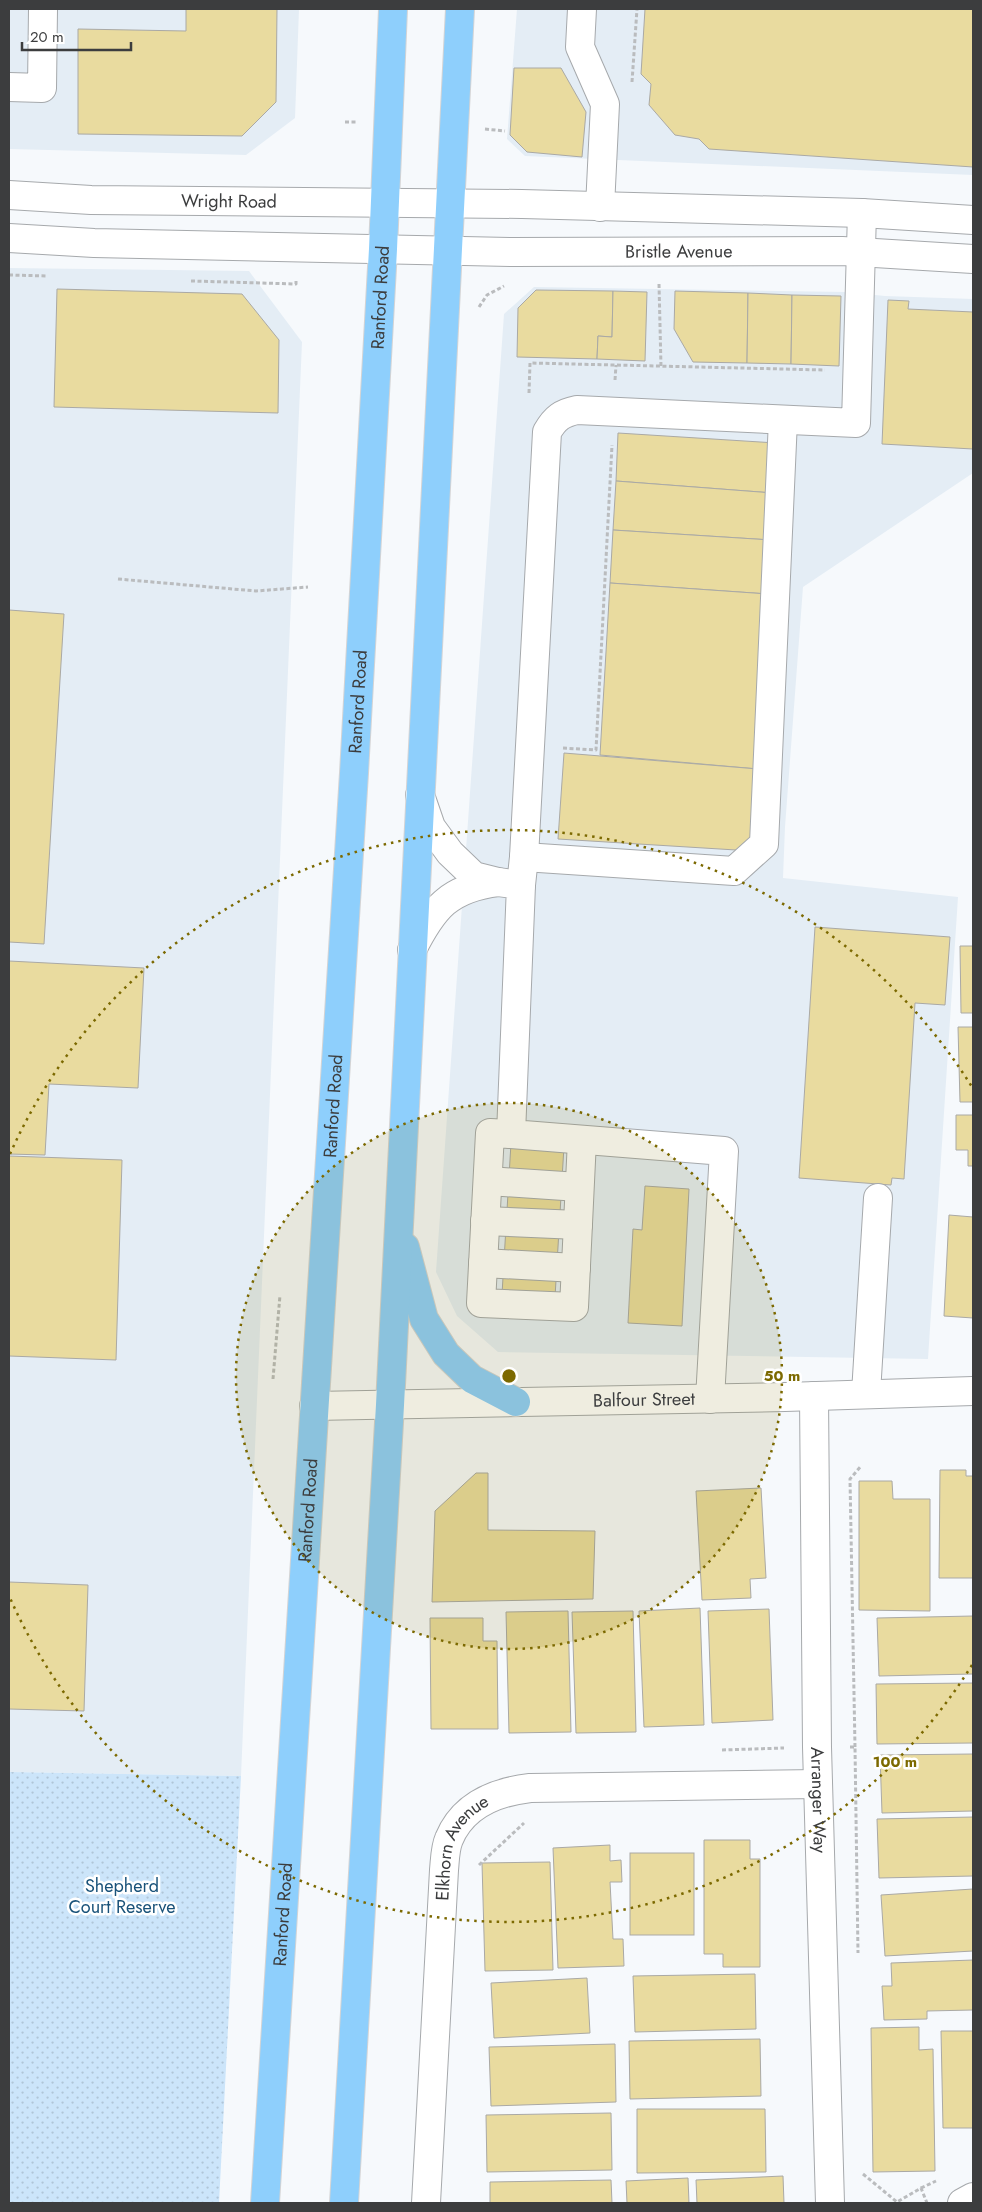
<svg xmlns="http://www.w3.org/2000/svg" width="982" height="2212" font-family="Jost,sans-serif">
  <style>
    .built { fill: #e4edf5 }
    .park { fill: url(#park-dots) }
    .building { fill: #e9db9f; stroke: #aaa9a5 }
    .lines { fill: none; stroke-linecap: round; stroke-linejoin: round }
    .minor-casing { stroke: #a6a9ac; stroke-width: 30 }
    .major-casing { stroke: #d4d4d5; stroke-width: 30 }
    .path { stroke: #babcbe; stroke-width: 3; stroke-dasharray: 4 2.5; stroke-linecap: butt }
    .minor { stroke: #fff; stroke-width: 28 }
    .major { stroke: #8ecffc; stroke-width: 28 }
    .ring { fill: none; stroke: #7c6900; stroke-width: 2.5; stroke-dasharray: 2.5 5 }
    .labels { text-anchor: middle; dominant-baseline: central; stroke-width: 5; stroke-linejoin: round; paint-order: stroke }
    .street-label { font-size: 18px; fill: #3c3d3e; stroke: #fff }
    .park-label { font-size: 18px; fill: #195279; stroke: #fff }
    .centre { fill: #7c6900; stroke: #fff; stroke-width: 2.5 }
    .ring-label { font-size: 15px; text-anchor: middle; font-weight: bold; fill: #7c6900; stroke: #fff; stroke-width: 5; stroke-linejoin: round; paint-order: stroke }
  </style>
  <defs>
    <pattern id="park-dots" width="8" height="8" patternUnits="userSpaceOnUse" patternTransform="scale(1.25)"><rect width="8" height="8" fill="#cce5fa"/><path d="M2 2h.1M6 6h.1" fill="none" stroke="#b0c5d7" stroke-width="1.8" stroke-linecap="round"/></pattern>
  </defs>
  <rect width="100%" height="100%" fill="#f6f9fc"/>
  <g class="built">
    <polygon points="9,9 299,9 295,118 246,155 9,149"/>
    <polygon points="517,9 973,9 973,175 525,156 507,139"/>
    <polygon points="9,268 249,271 302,342 241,1776 9,1772"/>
    <polygon points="534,287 846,292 885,296 973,299 973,473 803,587 785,827 783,878 958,897 928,1359 498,1352 457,1316 436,1272 504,314"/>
  </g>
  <polygon class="park" points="9,1772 241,1776 219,2203 9,2203"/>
  <g class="building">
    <polygon points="186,9 277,9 276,102 242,136 78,134 78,29 186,31"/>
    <polygon points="645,9 973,9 973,167 709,149 699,139 675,135 649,105 651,84 641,74"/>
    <polygon points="514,68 561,68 586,112 582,157 527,152 510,135"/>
    <polygon points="57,289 242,294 279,340 278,413 54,407"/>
    <polygon points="536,290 613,291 612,337 598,336 597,359 517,357 518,308"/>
    <polygon points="613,291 647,292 645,361 597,359 598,336 612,337"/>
    <polygon points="675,291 748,293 747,363 693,362 674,329"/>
    <polygon points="748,293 792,295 791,364 747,363"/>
    <polygon points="792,295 841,296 839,366 791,364"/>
    <polygon points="888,300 909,301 908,309 973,312 973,449 882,444"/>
    <polygon points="618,433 776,443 773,493 616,481"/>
    <polygon points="616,481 773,493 771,540 613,530"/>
    <polygon points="613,530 771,540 768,594 610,583"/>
    <polygon points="610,583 768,594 758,769 600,755"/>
    <polygon points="9,610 64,614 44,944 9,942"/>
    <polygon points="564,753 758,769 754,834 736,850 558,839"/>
    <polygon points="815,927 950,937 945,1005 915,1003 904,1179 892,1178 891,1185 799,1178"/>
    <polygon points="960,946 973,946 973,1013 961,1013"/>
    <polygon points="9,961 144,968 138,1088 49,1084 45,1155 9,1154"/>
    <polygon points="958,1027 973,1027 973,1102 960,1102"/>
    <polygon points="956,1115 973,1115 973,1166 968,1166 968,1150 956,1150"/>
    <polygon points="511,1143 564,1146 554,1314 501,1311"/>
    <polygon points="9,1156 122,1160 116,1360 9,1356"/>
    <polygon points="645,1186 689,1189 682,1326 628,1323 633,1229 642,1230"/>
    <polygon points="949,1215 973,1217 973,1318 944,1316"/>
    <polygon points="940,1470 966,1470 966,1476 973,1476 973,1578 939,1578"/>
    <polygon points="476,1473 488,1473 488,1530 595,1531 593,1599 432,1602 435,1511"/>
    <polygon points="859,1481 892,1481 893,1499 930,1499 930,1611 859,1610"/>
    <polygon points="761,1488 766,1578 750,1579 751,1598 702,1600 696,1491"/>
    <polygon points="9,1582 88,1585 84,1711 9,1709"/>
    <polygon points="700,1608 704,1725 644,1727 639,1611"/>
    <polygon points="769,1609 773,1720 712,1723 708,1611"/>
    <polygon points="568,1611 571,1732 509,1733 506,1612"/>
    <polygon points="633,1611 636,1732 576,1733 572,1612"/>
    <polygon points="973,1616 973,1674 879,1676 877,1618"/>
    <polygon points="430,1618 483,1618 483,1641 497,1641 498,1729 431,1729"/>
    <polygon points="973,1683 973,1743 877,1744 876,1684"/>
    <polygon points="973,1754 973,1811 882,1813 880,1755"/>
    <polygon points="973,1817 973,1876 879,1878 877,1819"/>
    <polygon points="704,1840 750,1840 750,1859 760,1859 760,1967 723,1967 723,1954 704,1954"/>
    <polygon points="610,1845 610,1861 621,1860 622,1882 610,1882 613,1939 623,1939 624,1966 558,1968 553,1848"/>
    <rect x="630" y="1853" width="64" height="82"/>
    <polygon points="550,1862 553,1970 485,1971 482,1863"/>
    <polygon points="973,1889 973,1951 885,1956 881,1895"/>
    <polygon points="973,1960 973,2010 927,2011 927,2019 884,2020 882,1986 892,1986 891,1963"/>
    <polygon points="755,1974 756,2029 635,2032 633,1976"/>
    <polygon points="587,1978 590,2033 494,2038 491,1983"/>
    <polygon points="919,2027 919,2050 933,2049 935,2171 873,2172 871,2028"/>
    <polygon points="941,2031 973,2031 973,2128 943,2128"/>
    <polygon points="760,2039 761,2096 630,2099 629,2041"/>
    <polygon points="615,2044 616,2102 491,2106 489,2047"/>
    <polygon points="637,2109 765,2109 766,2172 637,2173"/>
    <polygon points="611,2113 612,2170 487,2172 486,2115"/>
    <polygon points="783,2176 784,2203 697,2203 696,2180"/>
    <polygon points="688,2178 689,2203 627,2203 626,2181"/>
    <polygon points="611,2180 612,2203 490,2203 490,2182"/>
  </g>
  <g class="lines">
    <defs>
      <g id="minor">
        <polyline points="582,9 580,47 605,104 600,207"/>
        <polyline points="9,87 42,88 43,9"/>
        <path id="s1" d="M9,195L91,200L522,204L862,213L973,220"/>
        <path id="s2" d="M9,238L94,243L511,252L842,251L973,259"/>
        <polyline points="420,795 431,827 450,853 474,876 498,882 521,885 511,1134 724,1151 710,1399"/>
        <polyline points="524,857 734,871 764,844 783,420"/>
        <path d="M521,885L524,857L547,432C555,418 562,413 577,410L856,423L862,213"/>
        <path d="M412,950C433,908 449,888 498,882"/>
        <polyline points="511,1134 490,1133 481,1303 574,1307 582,1140"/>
        <polyline points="488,1181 579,1187"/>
        <polyline points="485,1221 578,1225"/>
        <polyline points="483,1263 576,1268"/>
        <polyline points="866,1393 878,1198"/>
        <path id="s3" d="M814,1396L817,1747L830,2203"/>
        <path id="s4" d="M314,1406L785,1397L973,1391"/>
        <path id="s5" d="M426,2203L444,1870C445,1860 445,1848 449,1839C463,1805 496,1792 530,1788L818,1784"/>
        <polyline points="962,2203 973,2197"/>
      </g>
      <g id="major">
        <polyline points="405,1247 424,1319 446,1354 472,1379 516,1402"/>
        <path id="s6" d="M265,2203L354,773L383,249L393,9"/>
        <polyline points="344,2203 390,1405 460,9"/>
      </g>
    </defs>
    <use href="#minor" class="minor-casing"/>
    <use href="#major" class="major-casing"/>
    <g class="path">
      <polyline points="632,82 637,9"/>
      <polyline points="345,122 357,122"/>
      <polyline points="485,129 505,131"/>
      <polyline points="9,275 48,276"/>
      <polyline points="191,281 296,284 296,280"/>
      <polyline points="659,284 661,367"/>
      <polyline points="479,307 487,295 504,286"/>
      <polyline points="615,380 616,365"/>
      <polyline points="529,393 530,363 825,370"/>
      <polyline points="118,579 256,591 308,587"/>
      <polyline points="563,748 596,750 612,445"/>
      <polyline points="273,1379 280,1295"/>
      <polyline points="850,1747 855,1747 858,1953"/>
      <polyline points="855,1747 850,1479 861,1466"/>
      <polyline points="722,1750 784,1748"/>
      <polyline points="479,1865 524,1823"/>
      <polyline points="863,2174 897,2202 921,2188 927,2203"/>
      <polyline points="921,2188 936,2181"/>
    </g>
    <use href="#minor" class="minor"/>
    <use href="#major" class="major"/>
  </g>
  <circle cx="509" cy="1376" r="273" fill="#7c6900" fill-opacity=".12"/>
  <g class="ring">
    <circle cx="509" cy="1376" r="273"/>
    <path d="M972 1665A546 546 0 0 1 10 1598M10 1154A546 546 0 0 1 972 1087"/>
  </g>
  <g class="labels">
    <g class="street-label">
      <text stroke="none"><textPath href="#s1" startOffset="220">Wright Road</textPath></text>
      <text stroke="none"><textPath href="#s2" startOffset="670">Bristle Avenue</textPath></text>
      <text stroke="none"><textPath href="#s6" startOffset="1909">Ranford Road</textPath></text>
      <text stroke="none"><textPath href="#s6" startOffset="1504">Ranford Road</textPath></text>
      <text stroke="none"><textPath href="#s6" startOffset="1099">Ranford Road</textPath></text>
      <text stroke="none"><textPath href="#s4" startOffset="330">Balfour Street</textPath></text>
      <text stroke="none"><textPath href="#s6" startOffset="694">Ranford Road</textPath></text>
      <text stroke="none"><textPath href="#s3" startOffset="404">Arranger Way</textPath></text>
      <text stroke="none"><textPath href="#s5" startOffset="362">Elkhorn Avenue</textPath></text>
      <text stroke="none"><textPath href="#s6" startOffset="289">Ranford Road</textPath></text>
    </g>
    <g class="park-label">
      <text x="122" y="1886">Shepherd<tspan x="122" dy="21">Court Reserve</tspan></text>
    </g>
  </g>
  <circle cx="509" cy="1376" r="8" class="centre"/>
  <g class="ring-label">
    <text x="782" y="1381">50 m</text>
    <text x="895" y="1767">100 m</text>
  </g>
  <rect width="982" height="2212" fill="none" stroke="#3c3d3e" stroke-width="20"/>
  <path d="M22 42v8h109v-8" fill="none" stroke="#3c3d3e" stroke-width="2.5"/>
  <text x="30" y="42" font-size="15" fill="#3c3d3e" stroke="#ffffff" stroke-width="4" paint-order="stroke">20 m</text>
</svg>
